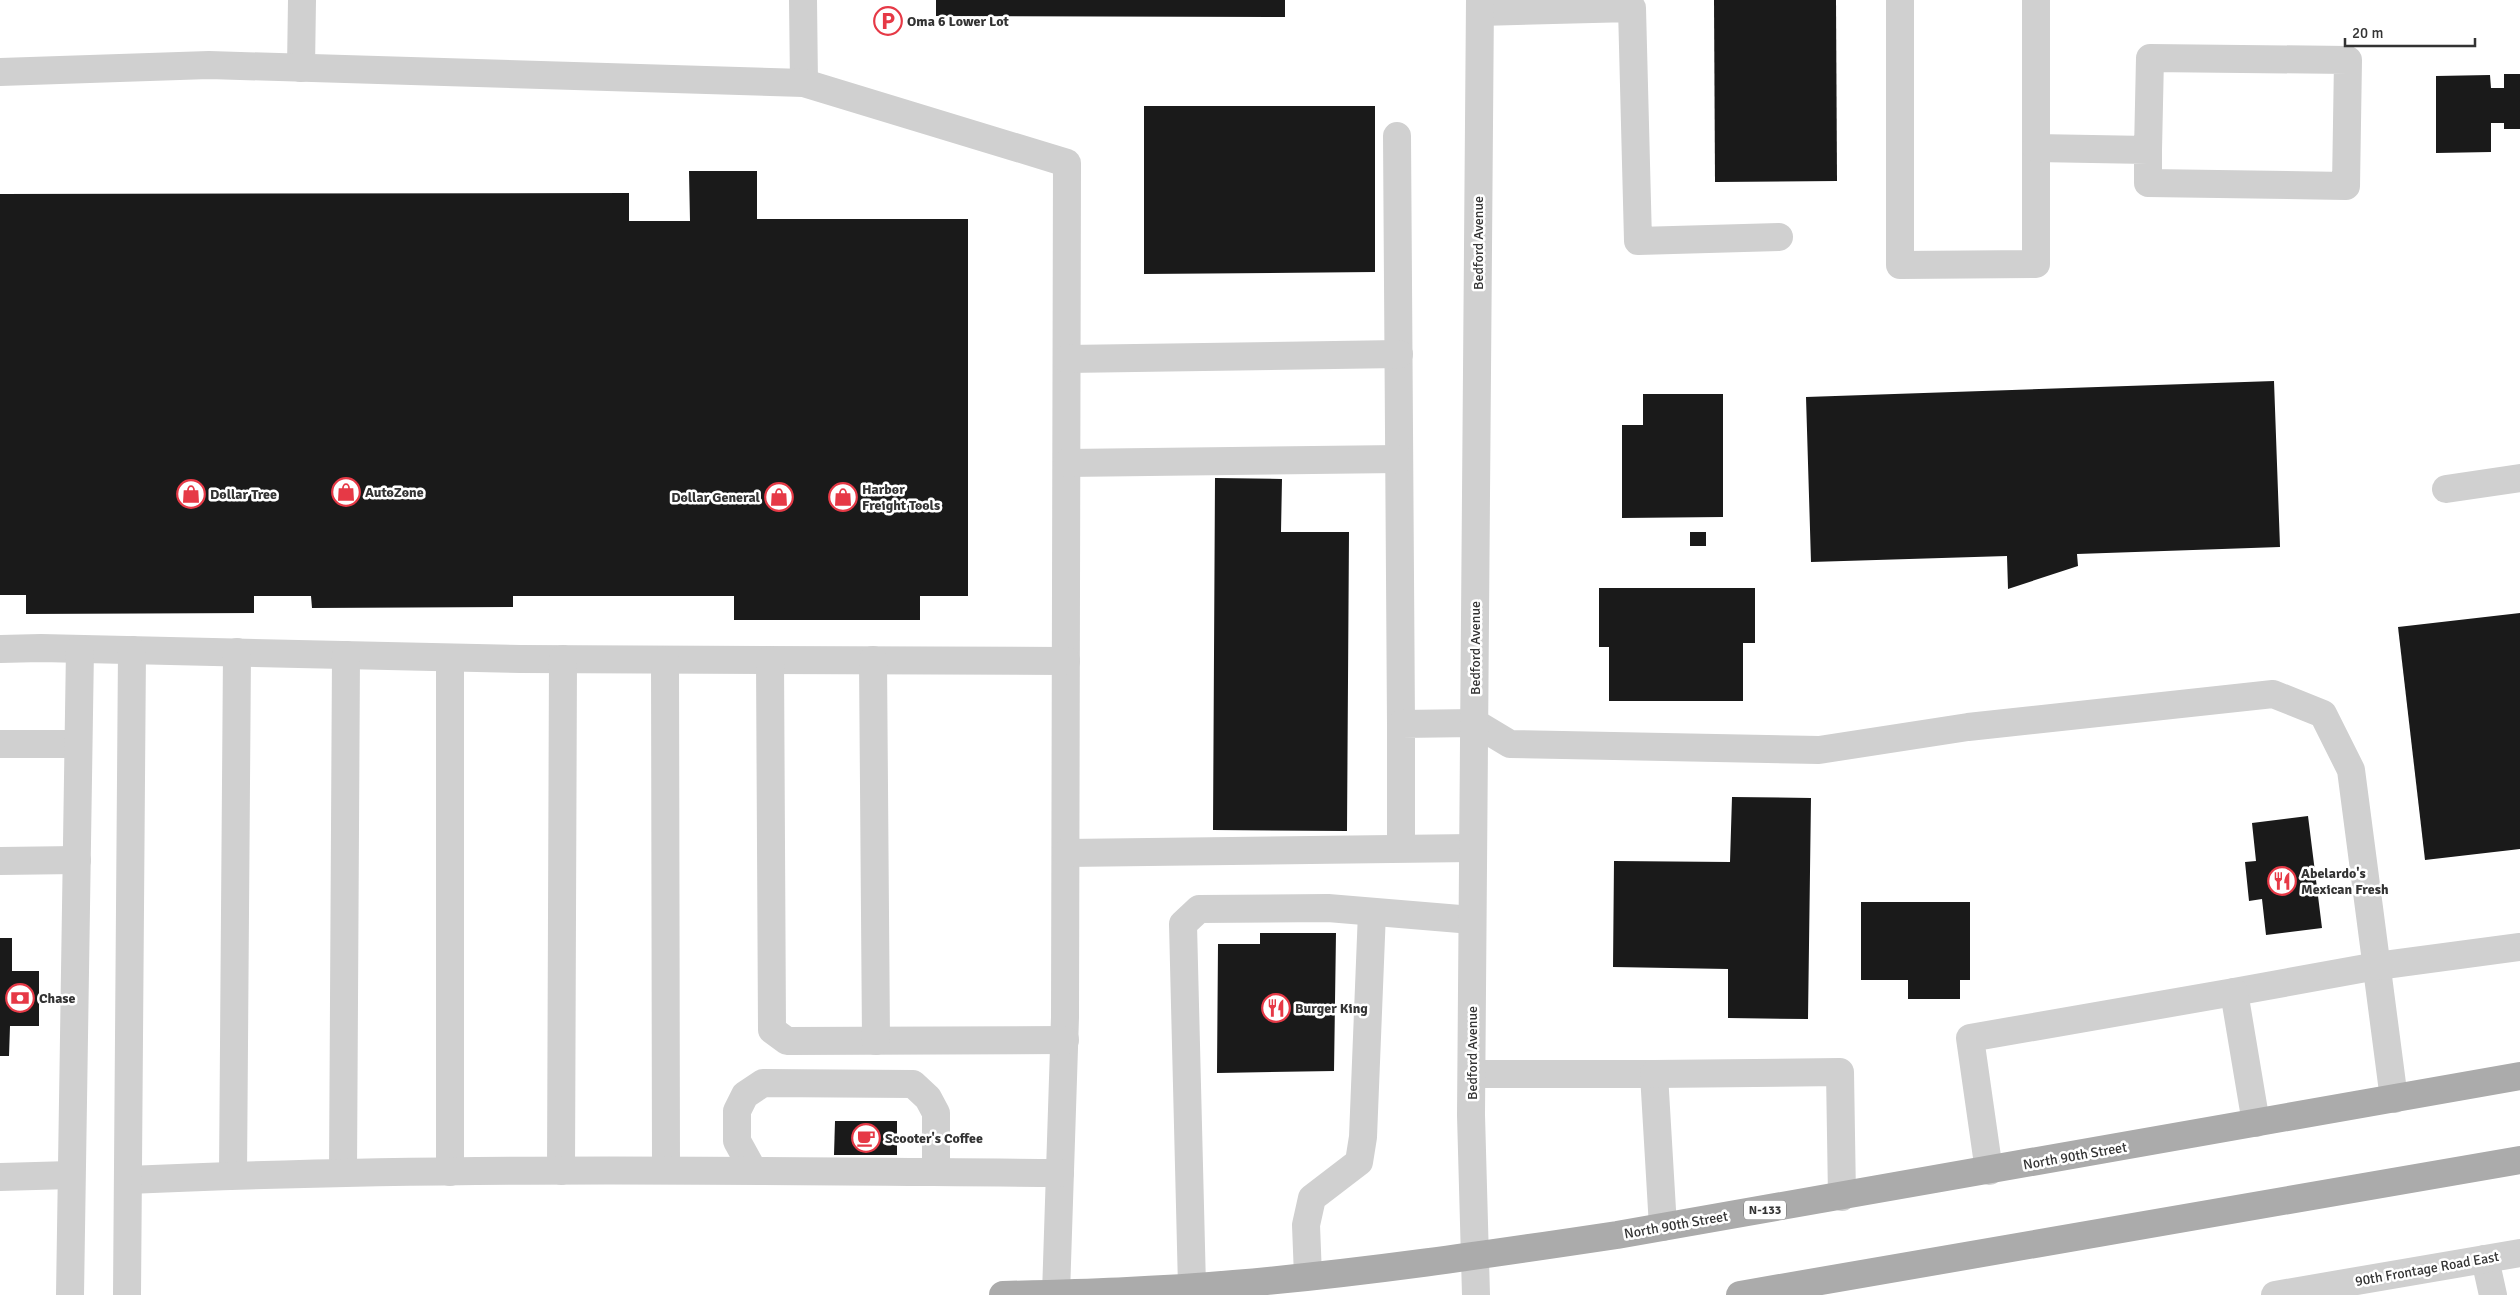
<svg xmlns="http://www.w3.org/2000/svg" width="2520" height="1295" font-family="Signika,sans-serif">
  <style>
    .building { fill: #1a1a1a }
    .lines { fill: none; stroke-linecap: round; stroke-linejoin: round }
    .minor { stroke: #d0d0d0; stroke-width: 28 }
    .major { stroke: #ababab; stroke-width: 28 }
    .labels { text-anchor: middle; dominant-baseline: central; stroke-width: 5; stroke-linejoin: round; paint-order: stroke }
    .shield { fill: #fff; stroke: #707070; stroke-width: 1 }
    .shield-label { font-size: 12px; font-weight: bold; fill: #333 }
    .poi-label { font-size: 14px; font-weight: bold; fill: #333; stroke: #fff; text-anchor: start }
    .street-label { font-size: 14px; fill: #333; stroke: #fff }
  </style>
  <rect width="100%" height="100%" fill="#fff"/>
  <g class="building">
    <polygon points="936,0 1285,0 1285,17 936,16"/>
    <polygon points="1714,0 1836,0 1837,181 1715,182"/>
    <polygon points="2504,74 2520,74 2520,129 2504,129 2504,123 2491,123 2491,152 2436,153 2436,76 2490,75 2491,88 2504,88"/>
    <polygon points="1144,106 1375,106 1375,272 1144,274"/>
    <polygon points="689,171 757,171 757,219 968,219 968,596 920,596 920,620 734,620 734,596 513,596 513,607 312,608 311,596 254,596 254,613 26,614 26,595 0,595 0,194 629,193 629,221 690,221"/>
    <polygon points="2274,381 2280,547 2077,554 2078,566 2008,589 2007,556 1811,562 1806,397"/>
    <polygon points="1643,394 1723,394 1723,517 1622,518 1622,425 1643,425"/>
    <polygon points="1215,478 1282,479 1281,532 1349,532 1347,831 1213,830"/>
    <rect x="1690" y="532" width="16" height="14"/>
    <polygon points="1599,588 1755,588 1755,643 1743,643 1743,701 1609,701 1609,647 1599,647"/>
    <polygon points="2520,613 2520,849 2425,860 2398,627"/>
    <polygon points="1732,797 1811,798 1808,1019 1728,1018 1728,969 1613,967 1614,861 1730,862"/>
    <polygon points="2308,816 2322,928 2266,935 2262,899 2249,901 2245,862 2256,861 2252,823"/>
    <polygon points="1861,902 1970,902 1970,980 1960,980 1960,999 1908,999 1908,980 1861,980"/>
    <polygon points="1260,933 1336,933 1334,1071 1217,1073 1218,944 1260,944"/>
    <polygon points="0,938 12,938 12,971 39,971 39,1026 10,1026 9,1056 0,1056"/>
    <polygon points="835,1121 897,1121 897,1155 834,1155"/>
  </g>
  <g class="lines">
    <g class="minor">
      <polyline points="803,0 804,83"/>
      <polyline points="1900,0 1900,265 2036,264 2036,0"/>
      <polyline points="1480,12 1632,8 1638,241 1779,237"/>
      <polyline points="301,68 302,0"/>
      <polyline points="0,72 209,65 804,83 1067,163 1065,1017 1056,1294"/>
      <polyline points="1397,136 1401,724"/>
      <polyline points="2036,148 2148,150 2148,183 2346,186 2348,60 2150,58 2148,150"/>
      <polyline points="1067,359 1399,354"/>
      <polyline points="1067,463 1399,459"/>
      <polyline points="2446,489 2520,478"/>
      <polyline points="0,649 41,648 521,659 1066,661"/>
      <polyline points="450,658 450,1172"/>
      <polyline points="665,660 666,1170"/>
      <polyline points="770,660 772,1030 787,1041 1065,1040"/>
      <polyline points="873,660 876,1041"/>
      <polyline points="0,744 78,744"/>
      <polyline points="1401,848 1401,724 1475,723 1510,744 1819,750 1968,727 2273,694 2323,714 2351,770 2394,1099"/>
      <polyline points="1066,853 1473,848"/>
      <polyline points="0,861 77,860"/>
      <polyline points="2234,992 2377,966 2520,947"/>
      <polyline points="1472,1074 1654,1074 1663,1227"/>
      <polyline points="1654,1074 1840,1072 1842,1197"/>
      <polyline points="753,1170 737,1141 737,1111 745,1095 763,1083 913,1084 928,1098 936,1113 936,1172"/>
      <polyline points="561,1171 563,659"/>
      <polyline points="1989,1171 1970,1038 2234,992 2256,1123"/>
      <polyline points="343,1173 346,655"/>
      <polyline points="233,1175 237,652"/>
      <polyline points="0,1177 71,1175"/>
      <path d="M128,1180C438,1166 749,1171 1060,1173"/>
      <polyline points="2485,1259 2493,1295"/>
      <polyline points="1308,1276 1306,1225 1312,1198 1359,1162 1363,1137 1372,912"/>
      <polyline points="1192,1287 1183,924 1199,909 1328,908 1472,920"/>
      <polyline points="70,1295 80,649"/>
      <polyline points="127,1295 132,650"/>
      <polyline points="1476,1295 1471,1115 1480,0"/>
      <polyline points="2275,1295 2520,1253"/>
    </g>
    <g class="major">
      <path d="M1003,1295C1080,1293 1157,1291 1234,1284C1362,1273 1490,1254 1617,1235L2520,1076"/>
      <polyline points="1740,1295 2520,1160"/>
    </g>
  </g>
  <defs>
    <symbol id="parking-ring" viewBox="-11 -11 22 22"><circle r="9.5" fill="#fff" stroke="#e63946" stroke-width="1.5"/><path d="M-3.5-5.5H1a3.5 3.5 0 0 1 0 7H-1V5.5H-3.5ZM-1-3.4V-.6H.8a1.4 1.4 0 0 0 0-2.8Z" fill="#e63946"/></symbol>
    <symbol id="shop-ring" viewBox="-11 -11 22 22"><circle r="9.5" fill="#fff" stroke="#e63946" stroke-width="1.5"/><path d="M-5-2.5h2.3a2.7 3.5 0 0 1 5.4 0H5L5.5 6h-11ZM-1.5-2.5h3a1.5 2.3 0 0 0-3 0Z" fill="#e63946"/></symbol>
    <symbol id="restaurant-ring" viewBox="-11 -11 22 22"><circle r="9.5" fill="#fff" stroke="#e63946" stroke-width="1.5"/><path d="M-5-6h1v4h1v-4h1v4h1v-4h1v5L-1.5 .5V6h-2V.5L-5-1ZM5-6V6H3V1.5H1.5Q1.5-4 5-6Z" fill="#e63946"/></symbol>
    <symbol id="bank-ring" viewBox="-11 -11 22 22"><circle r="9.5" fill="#fff" stroke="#e63946" stroke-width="1.5"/><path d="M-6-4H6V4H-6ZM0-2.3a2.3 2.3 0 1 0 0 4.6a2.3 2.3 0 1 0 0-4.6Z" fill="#e63946"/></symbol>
    <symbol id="cafe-ring" viewBox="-11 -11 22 22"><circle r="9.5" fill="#fff" stroke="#e63946" stroke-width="1.5"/><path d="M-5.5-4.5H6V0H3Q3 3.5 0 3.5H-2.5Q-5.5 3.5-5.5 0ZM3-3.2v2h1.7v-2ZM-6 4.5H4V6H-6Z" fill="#e63946"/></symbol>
  </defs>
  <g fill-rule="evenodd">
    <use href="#parking-ring" x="872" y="5" width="32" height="32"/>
    <use href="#shop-ring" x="330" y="476" width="32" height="32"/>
    <use href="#shop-ring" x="175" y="478" width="32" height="32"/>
    <use href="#shop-ring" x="763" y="481" width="32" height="32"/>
    <use href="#shop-ring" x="827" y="481" width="32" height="32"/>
    <use href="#restaurant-ring" x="2266" y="865" width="32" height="32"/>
    <use href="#bank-ring" x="4" y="982" width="32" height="32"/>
    <use href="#restaurant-ring" x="1260" y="992" width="32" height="32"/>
    <use href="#cafe-ring" x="850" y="1122" width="32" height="32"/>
  </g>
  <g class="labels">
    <rect class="shield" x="1744" y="1200.5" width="42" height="19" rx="4"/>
    <g class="shield-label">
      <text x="1765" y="1210">N-133</text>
    </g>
    <g class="poi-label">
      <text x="907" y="21">Oma 6 Lower Lot</text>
      <text x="862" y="489">Harbor<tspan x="862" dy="16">Freight Tools</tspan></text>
      <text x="365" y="492">AutoZone</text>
      <text x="210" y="494">Dollar Tree</text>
      <text x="760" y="497" text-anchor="end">Dollar General</text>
      <text x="2301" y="873">Abelardo's<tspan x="2301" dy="16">Mexican Fresh</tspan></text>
      <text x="39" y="998">Chase</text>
      <text x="1295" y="1008">Burger King</text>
      <text x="885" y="1138">Scooter's Coffee</text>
    </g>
    <g class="street-label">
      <text transform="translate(1478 243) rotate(-90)">Bedford Avenue</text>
      <text transform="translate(1475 648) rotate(-90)">Bedford Avenue</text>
      <text transform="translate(1472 1053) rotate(-90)">Bedford Avenue</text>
      <text transform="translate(2075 1156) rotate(-10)">North 90th Street</text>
      <text transform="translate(1676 1225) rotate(-10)">North 90th Street</text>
      <text transform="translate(2427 1269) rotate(-10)">90th Frontage Road East</text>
    </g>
  </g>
  <path d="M2345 38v8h130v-8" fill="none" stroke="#333333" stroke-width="2.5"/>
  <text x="2352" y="38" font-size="15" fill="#333333" stroke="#ffffff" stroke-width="4" paint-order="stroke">20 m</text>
</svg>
